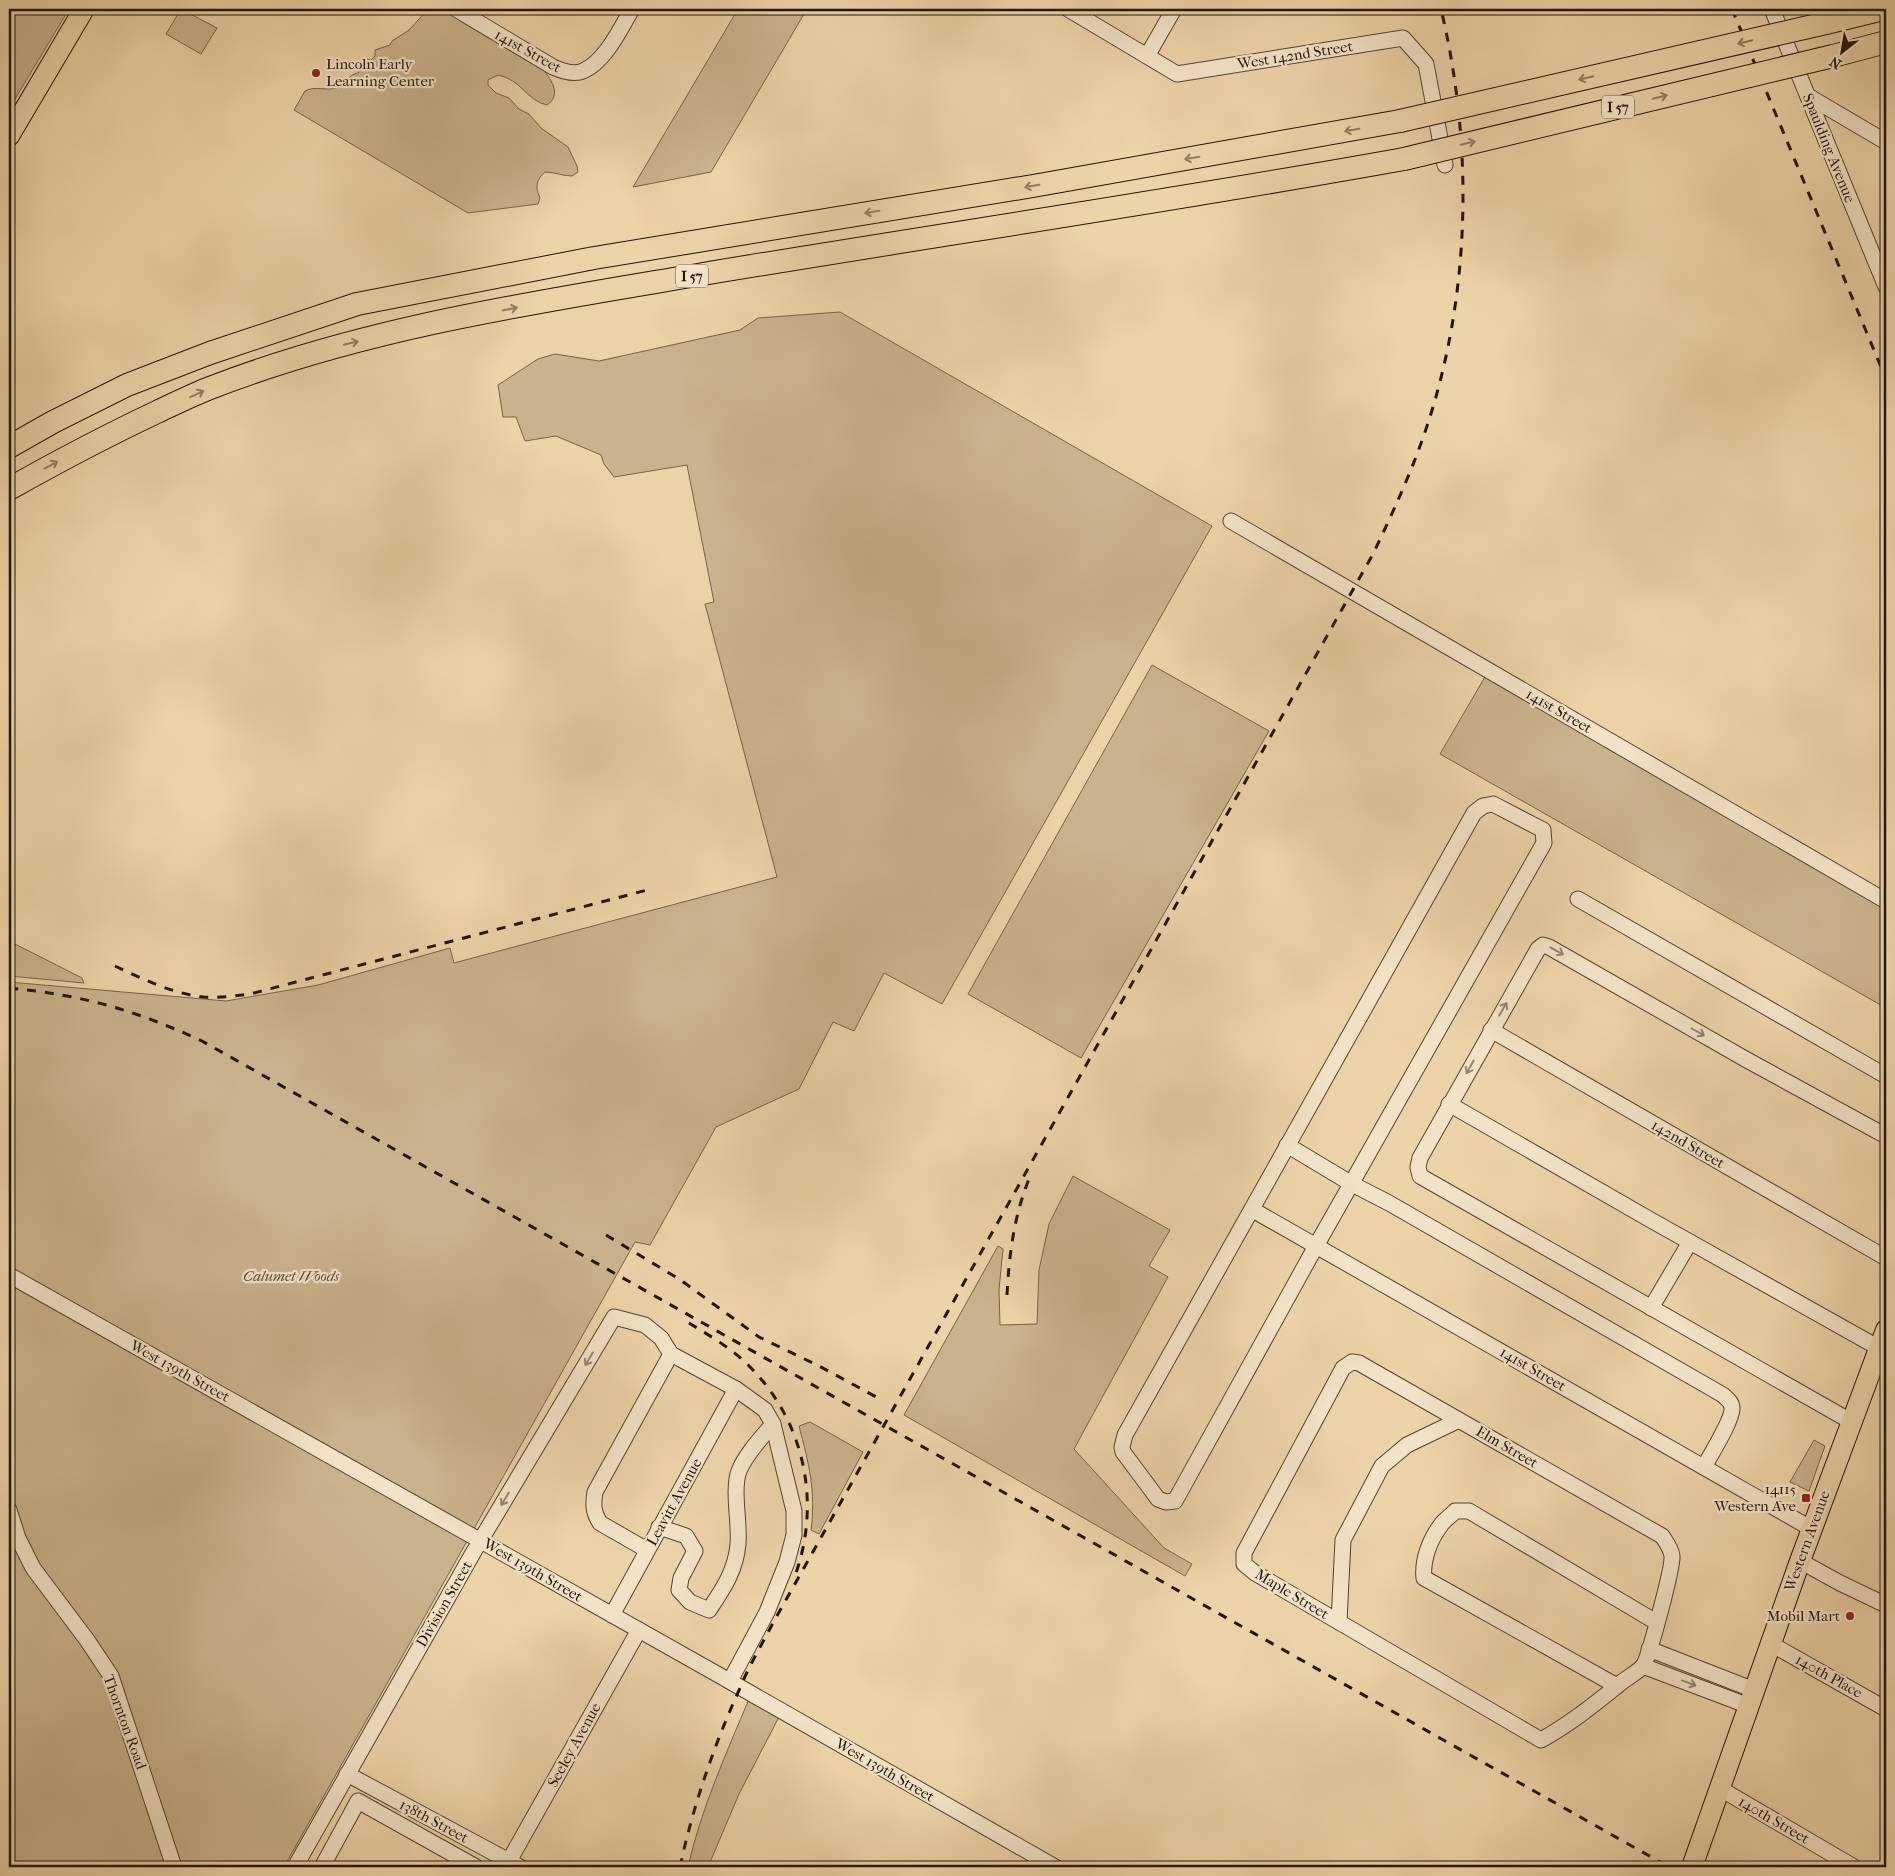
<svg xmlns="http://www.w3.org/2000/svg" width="1895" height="1876" font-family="'IM FELL French Canon',serif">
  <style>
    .green { fill: #cab28c; stroke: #76634b }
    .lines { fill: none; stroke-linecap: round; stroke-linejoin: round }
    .minor-casing { stroke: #544431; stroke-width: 17 }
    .major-casing { stroke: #22140a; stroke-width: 22 }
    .highway-casing { stroke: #22140a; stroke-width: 24 }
    .minor { stroke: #f3e2c6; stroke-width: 15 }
    .major { stroke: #ecd2a7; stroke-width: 20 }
    .highway { stroke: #ecd2a7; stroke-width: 22 }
    .rail { stroke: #22140a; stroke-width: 3; stroke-dasharray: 9 9; stroke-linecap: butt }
    .highway-bridge-casing { stroke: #22140a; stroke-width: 24; stroke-linecap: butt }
    .highway-bridge { stroke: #ecd2a7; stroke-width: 22 }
    .oneway { stroke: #917c60 }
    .oneway2 { stroke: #958571 }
    .poi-dot { fill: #8f2418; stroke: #f3e2c6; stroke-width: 2 }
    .labels { text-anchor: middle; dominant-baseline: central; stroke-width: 4.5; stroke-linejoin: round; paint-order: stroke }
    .shield { fill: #f3e2c6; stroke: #615242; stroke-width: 1 }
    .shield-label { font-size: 14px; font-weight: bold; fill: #22140a }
    .street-label { font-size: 15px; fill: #22140a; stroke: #f3e2c6 }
    .poi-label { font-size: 15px; fill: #22140a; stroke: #f3e2c6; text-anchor: end }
    .park-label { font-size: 15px; font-style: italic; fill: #5d4b38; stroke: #f3e2c6 }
  </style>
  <rect width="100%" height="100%" fill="#ecd2a7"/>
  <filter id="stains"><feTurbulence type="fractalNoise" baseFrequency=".004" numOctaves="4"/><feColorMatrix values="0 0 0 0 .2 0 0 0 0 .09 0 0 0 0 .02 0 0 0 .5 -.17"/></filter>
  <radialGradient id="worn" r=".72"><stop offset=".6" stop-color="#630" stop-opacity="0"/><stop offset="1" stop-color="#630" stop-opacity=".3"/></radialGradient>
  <g class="green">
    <polygon points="9,9 69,9 9,109"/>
    <polygon points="181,9 217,28 201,54 166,34"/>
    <path d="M428,9H443L541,67C550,78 563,94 547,105C527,101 522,80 498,75L488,80V85L496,93L509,98L519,109L529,114L541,128L568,147L577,166L578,172L572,176C562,176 555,172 545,172C536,180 535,187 540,198L538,204L468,213L294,110L305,91C316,85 327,92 338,87C346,84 349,74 358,73L367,59L371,60L375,56V50L390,45L392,41L409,30Z"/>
    <polygon points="738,9 807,9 711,172 633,187"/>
    <polygon points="840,312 1212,526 942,1004 884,973 854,1031 833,1022 799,1089 716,1127 650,1245 635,1242 284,1867 9,1867 9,982 226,1001 318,985 450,948 454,963 777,877 705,604 714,602 687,465 614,477 604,464 601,455 556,436 525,441 516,417 503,417 498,385 538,359 555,354 599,361 740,330 758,318"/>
    <polygon points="1152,665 1269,731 1081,1058 968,994"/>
    <polygon points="1489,670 1886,901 1886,1008 1440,754"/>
    <polygon points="9,941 82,978 84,983 9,976"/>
    <polygon points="1073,1176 1170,1230 1149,1266 1168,1277 1074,1449 1164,1548 1192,1564 1185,1576 904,1415 998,1246 1003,1249 999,1290 1000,1325 1037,1324 1039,1270 1049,1224"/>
    <path d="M810,1422L863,1452L819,1534L811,1530C816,1491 809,1464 799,1426Z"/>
    <polygon points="1814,1440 1825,1446 1809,1491 1790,1482"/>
    <path d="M749,1699L779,1717L739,1794L708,1867H688C701,1809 726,1754 749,1699Z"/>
  </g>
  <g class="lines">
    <defs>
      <g id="minor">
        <path d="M456,9L553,67C562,71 574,75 583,71C605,62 621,28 632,9"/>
        <polyline points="1068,9 1177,74 1403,38 1426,64 1445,165"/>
        <polyline points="1772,9 1886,287"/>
        <polyline points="1147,56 1174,9"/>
        <polyline points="1808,96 1886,142"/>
        <polyline points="1231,521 1886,901"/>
        <path d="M1493,804L1543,830L1544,843L1316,1246L1175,1501L1166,1502L1158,1499L1123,1452L1122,1447L1125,1435C1243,1228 1357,1020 1474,813L1483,806Z"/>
        <polyline points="1578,899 1886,1076"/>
        <polyline points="1491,1030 1886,1258"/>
        <polyline points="1449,1104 1649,1219 1879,1348"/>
        <path d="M1287,1145L1352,1184L1389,1203L1723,1395C1727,1399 1732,1402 1732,1408C1733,1419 1710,1456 1704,1467"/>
        <polyline points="1253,1210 1812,1529"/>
        <polyline points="9,1275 717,1674 1055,1867"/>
        <polyline points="1651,1308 1690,1242"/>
        <path d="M1352,1362L1359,1363L1662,1536C1666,1542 1671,1548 1672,1556C1673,1567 1649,1658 1643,1666C1638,1672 1628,1677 1622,1682C1596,1703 1570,1724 1541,1740L1255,1573L1244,1564V1553L1343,1368Z"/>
        <polyline points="1852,1422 1420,1176 1418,1167 1420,1158 1538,949 1543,945 1549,947 1747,1060 1886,1136"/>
        <polyline points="9,1510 18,1538 33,1568 87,1640 111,1676 174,1867"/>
        <path d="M659,1527L686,1536L695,1551L681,1578L679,1590L690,1602L709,1610C723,1589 736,1570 738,1544C740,1524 732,1489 739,1471C745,1455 762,1437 773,1424"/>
        <path d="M647,1550L600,1523C593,1512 593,1504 595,1492L671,1354"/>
        <polyline points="1800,1561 1840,1583 1886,1605"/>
        <polyline points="612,1615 736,1389"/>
        <polyline points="1339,1622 1343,1540 1382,1466 1407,1445 1459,1420"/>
        <polyline points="1771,1644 1886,1709"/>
        <polyline points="1649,1649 1754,1690"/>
        <polyline points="1643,1666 1749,1706"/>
        <path d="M1617,1686L1424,1578C1422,1560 1430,1539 1441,1525C1444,1520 1451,1516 1455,1511H1469L1656,1622"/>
        <polyline points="347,1774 520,1867"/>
        <polyline points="1719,1788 1854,1867"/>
        <polyline points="509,1861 639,1630"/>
        <polyline points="295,1867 473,1553 614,1317 645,1325 661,1338 671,1354 736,1389 765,1410 773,1424 794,1511 794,1535 787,1562 767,1612 730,1681"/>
        <polyline points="322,1867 358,1801 476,1867"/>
      </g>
      <g id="major">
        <polyline points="9,136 84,9"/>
        <polyline points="1692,1867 1800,1561 1886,1330"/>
      </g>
      <g id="highway">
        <polyline points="1826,23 1883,9"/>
        <polyline points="1833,56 1886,42"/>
        <polyline points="9,447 53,422 127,385 210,353 357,304 594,258 1033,186 1400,121"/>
        <path d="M9,489C57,462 106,436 157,412C174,404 192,395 210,388C367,327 537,302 703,274C937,235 1171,201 1404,159"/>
      </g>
    </defs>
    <use href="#minor" class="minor-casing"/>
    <use href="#major" class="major-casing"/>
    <use href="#highway" class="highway-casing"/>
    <use href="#minor" class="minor"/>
    <use href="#major" class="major"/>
    <use href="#highway" class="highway"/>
    <g class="rail">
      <polyline points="1732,9 1886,379"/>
      <path d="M115,966C143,979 173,994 204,997C219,998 235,996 250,994L651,889"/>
      <path d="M9,988C83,995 135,1010 202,1041L1669,1867"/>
      <polyline points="606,1235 679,1279 759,1337 819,1366 880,1399"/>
      <path d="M1007,1295C1009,1255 1014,1216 1029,1179"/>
      <path d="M689,1323C710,1336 733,1349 751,1368C804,1422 821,1501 796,1573"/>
      <path d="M680,1867C693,1806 714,1745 740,1688C749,1666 762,1644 773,1623L1373,554C1396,506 1418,458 1433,407C1471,279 1472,139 1441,9"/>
    </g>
    <defs>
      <g id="highway-bridge">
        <polyline points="1400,121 1826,23"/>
        <polyline points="1404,159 1833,56"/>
      </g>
    </defs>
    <use href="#highway-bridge" class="highway-bridge-casing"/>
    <use href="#highway-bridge" class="highway-bridge"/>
  </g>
  <defs><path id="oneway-shaft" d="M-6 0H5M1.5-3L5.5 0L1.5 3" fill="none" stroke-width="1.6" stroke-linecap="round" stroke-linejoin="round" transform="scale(1.25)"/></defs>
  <g class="oneway">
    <use href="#oneway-shaft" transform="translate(1745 42) rotate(167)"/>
    <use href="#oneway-shaft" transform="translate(1586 78) rotate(167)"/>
    <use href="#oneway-shaft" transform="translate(1660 97) rotate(-13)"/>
    <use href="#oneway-shaft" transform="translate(1352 130) rotate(170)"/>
    <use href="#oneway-shaft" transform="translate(1468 143) rotate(-13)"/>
    <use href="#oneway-shaft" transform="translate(1192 158) rotate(170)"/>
    <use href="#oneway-shaft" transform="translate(1032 186) rotate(170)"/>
    <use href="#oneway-shaft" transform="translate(872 212) rotate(171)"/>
    <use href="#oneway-shaft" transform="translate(510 309) rotate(-11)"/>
    <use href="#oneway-shaft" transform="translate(351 343) rotate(-13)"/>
    <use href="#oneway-shaft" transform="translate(197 394) rotate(-25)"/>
    <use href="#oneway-shaft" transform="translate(51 465) rotate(-28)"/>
  </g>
  <g class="oneway2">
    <use href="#oneway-shaft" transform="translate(1557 951) rotate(29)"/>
    <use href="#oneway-shaft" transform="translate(1503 1009) rotate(-60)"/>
    <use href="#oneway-shaft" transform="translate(1698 1032) rotate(30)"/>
    <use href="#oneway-shaft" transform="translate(1470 1067) rotate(119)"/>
    <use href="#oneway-shaft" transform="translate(589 1359) rotate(121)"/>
    <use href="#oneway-shaft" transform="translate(505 1499) rotate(121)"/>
    <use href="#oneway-shaft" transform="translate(1689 1683) rotate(21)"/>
  </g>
  <g class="poi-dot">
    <circle cx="316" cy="73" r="5"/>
    <rect x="1801" y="1493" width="10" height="10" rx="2.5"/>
    <circle cx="1850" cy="1616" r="5"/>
  </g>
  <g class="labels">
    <g class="shield">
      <rect x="1602" y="95.5" width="32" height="23" rx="4"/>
      <rect x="676" y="264.5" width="32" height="23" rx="4"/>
    </g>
    <g class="shield-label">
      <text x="1618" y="107">I 57</text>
      <text x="692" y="276">I 57</text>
    </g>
    <g class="street-label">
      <text transform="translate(528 51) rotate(29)">141st Street</text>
      <text transform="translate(1295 55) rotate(-9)">West 142nd Street</text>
      <text transform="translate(1829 148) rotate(68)">Spaulding Avenue</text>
      <text transform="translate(1559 711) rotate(30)">141st Street</text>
      <text transform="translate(1688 1144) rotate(30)">142nd Street</text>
      <text transform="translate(1533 1369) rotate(30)">141st Street</text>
      <text transform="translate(180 1371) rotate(29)">West 139th Street</text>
      <text transform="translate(1507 1447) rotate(30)">Elm Street</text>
      <text transform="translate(674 1502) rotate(-61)">Leavitt Avenue</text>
      <text transform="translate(1807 1541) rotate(-70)">Western Avenue</text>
      <text transform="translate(533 1570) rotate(30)">West 139th Street</text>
      <text transform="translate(1292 1594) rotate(31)">Maple Street</text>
      <text transform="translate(444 1604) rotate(-60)">Division Street</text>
      <text transform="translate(1829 1676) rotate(29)">140th Place</text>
      <text transform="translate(125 1722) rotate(70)">Thornton Road</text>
      <text transform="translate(574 1745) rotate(-61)">Seeley Avenue</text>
      <text transform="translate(885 1770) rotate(30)">West 139th Street</text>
      <text transform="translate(1774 1820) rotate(30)">140th Street</text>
      <text transform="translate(434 1821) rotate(28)">138th Street</text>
    </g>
    <g class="poi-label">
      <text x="326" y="64" text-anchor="start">Lincoln Early<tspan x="326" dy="17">Learning Center</tspan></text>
      <text x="1796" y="1489">14115<tspan x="1796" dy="17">Western Ave</tspan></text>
      <text x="1840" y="1616">Mobil Mart</text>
    </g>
    <g class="park-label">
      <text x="291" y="1276">Calumet Woods</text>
    </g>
  </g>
  <rect width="1895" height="1876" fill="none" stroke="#ecd2a7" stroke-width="30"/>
  <rect x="10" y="10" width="1875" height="1856" fill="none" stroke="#22140a" stroke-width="2.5"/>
  <rect x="15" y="15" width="1865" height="1846" fill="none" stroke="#22140a"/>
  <g transform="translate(1842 52) rotate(211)" stroke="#f3e2c6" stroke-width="4" paint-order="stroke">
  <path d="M0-4L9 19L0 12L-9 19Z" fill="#22140a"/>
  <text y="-8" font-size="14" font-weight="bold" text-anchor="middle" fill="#22140a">N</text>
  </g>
  <rect width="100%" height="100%" filter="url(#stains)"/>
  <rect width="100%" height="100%" fill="url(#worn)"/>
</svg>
